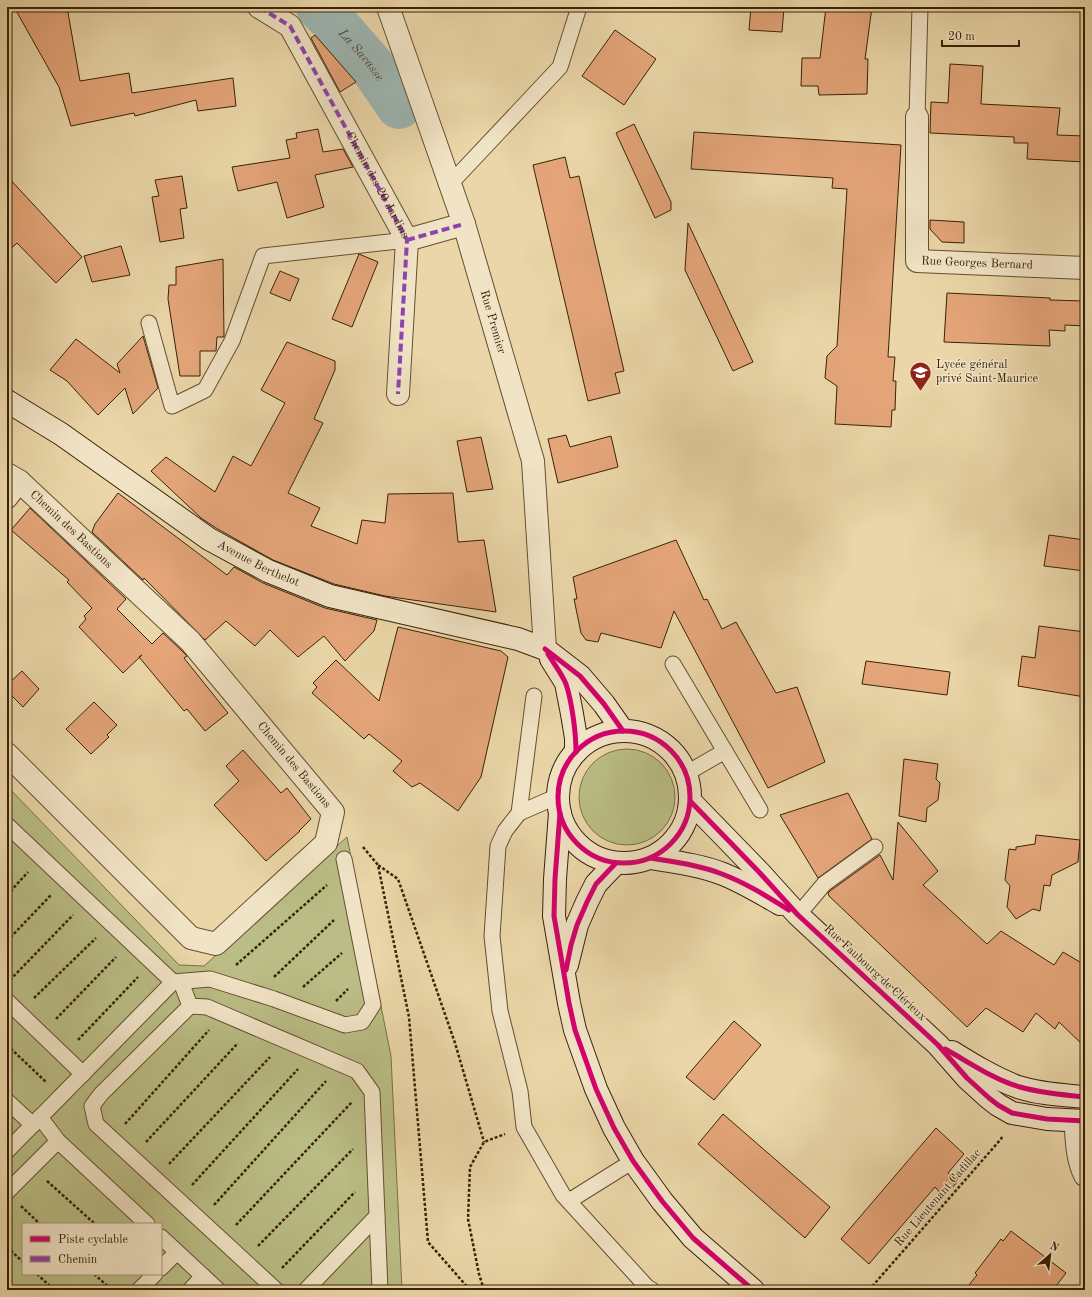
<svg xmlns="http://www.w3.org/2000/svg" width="1092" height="1297" font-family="'Old Standard TT',serif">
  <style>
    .green { fill: #babd85; stroke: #7a7046; fill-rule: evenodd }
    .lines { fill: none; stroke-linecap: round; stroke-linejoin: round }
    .river { stroke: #9db6b3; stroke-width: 46 }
    .building { fill: #e4a579; stroke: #392207 }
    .service-casing { stroke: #654f2f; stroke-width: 17 }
    .minor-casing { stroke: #654f2f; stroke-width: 24 }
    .tertiary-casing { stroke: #654f2f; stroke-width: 24 }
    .secondary-casing { stroke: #392207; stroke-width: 24 }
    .path { stroke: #392207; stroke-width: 2.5; stroke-dasharray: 3 2; stroke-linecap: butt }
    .service { stroke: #f1e4c6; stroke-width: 15 }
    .minor { stroke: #f1e4c6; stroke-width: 22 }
    .tertiary { stroke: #f1e4c6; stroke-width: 22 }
    .secondary { stroke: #f1e4c6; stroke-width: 22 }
    .quiet { stroke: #8e44ad; stroke-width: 4; stroke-dasharray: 8 4; stroke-linecap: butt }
    .cycleway-casing { stroke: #f1e4c6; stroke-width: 8 }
    .cycleway { stroke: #d6006c; stroke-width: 5 }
    .labels { text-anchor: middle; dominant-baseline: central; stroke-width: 3; stroke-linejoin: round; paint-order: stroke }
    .street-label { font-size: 12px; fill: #392207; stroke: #f1e4c6 }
    .poi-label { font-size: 12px; fill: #392207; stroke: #f1e4c6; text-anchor: start }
    .water-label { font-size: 13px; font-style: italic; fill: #574e3b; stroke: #f1e4c6 }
  </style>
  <rect width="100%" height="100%" fill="#ead6a8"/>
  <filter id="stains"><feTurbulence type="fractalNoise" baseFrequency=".005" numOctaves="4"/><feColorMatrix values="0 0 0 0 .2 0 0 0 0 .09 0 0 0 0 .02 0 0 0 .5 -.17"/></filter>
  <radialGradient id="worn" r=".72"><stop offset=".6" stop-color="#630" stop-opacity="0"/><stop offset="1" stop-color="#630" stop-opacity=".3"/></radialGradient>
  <g class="green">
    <circle cx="627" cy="797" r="48"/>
    <path d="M7,786L179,965L204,966L347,837L391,1056L402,1290H7ZM23,1224H161V1274H23Z"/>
  </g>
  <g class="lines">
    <path class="river" id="s1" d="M319,7L330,18L371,65L399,106"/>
  </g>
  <g class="building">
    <polygon points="14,7 67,7 80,81 129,73 132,93 233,78 236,106 198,111 196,100 135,116 134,113 71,126 59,87"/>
    <polygon points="751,7 784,7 782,32 749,30"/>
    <polygon points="826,7 872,7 865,59 868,59 867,94 819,95 818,86 801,86 802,58 820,58"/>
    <polygon points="615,30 656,59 624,105 582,76"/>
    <polygon points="315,35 356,82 340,92 311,38"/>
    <polygon points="950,64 983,66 981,104 1060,108 1057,135 1085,136 1085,162 1027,159 1028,143 1014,143 1014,137 930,133 931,102 948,103"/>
    <polygon points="634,124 671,202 671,210 655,218 616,133"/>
    <polygon points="318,129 323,152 343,149 353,167 315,175 324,207 287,218 277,182 238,191 232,167 290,158 286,140 297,138 296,133"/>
    <polygon points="694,132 901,145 888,357 895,357 893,381 896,381 895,410 892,410 891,427 835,424 837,386 825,378 827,356 837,346 847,189 832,188 833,178 691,169"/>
    <polygon points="565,157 570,178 579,176 624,371 615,373 620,393 588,401 533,165"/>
    <polygon points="7,176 82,257 56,283 17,243 7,252"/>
    <polygon points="182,176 187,208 180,209 184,238 160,242 152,197 159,196 155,180"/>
    <polygon points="930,220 964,222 964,243 942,242 930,229"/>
    <polygon points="688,223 753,362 733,371 685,270"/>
    <polygon points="121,246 130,275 92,282 84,256"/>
    <polygon points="359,254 378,262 352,327 332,319"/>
    <polygon points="223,259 224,337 217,337 216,351 200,351 200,376 180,376 168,299 169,285 176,285 176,267"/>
    <polygon points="280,271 299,279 290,301 270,293"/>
    <polygon points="947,293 1050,298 1050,300 1085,301 1085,326 1065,325 1065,331 1049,330 1050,346 944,342"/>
    <polygon points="143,336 158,388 133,414 125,388 98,415 67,381 50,370 76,339 120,373 117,364"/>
    <polygon points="287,342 335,361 335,370 314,419 323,423 288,493 320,508 311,526 357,544 362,520 385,523 388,494 453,493 458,542 484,540 496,612 385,596 334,584 273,560 216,528 201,518 151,471 166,457 215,492 233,456 251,466 285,403 261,390"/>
    <polygon points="566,435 570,447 611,436 618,467 558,483 548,439"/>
    <polygon points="481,437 493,489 467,492 457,441"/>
    <polygon points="118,493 227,575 234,567 263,583 325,608 377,620 374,631 345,661 324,636 298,657 270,630 255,646 226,621 205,640 144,578 143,580 92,532 95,524"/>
    <polygon points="30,508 126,599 117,609 152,644 163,633 181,650 187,656 184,658 228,713 205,731 187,709 184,711 139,657 142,655 123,673 79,627 86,619 84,616 92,608 67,582 69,580 11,530"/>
    <polygon points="1049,535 1085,540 1085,571 1044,566"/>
    <polygon points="676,540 704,600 707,599 722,629 736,622 776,693 797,687 825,762 768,788 674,611 661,648 601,633 598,642 586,640 581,633 574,599 577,599 573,577"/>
    <polygon points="1039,626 1085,632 1085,697 1018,686 1022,656 1035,658"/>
    <polygon points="398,627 501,651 508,657 481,777 458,811 420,783 412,787 393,771 402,761 369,734 364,739 312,693 317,687 313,683 336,660 379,701"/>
    <polygon points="866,661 950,672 947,695 862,684"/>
    <polygon points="22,671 39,689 23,707 7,691 7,685"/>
    <polygon points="94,702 117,725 107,735 109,737 91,754 66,729"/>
    <polygon points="243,750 281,793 287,788 311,819 299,831 300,831 266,861 214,805 239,781 226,766"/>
    <polygon points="904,759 938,764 936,779 940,783 938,800 927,808 926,822 899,816"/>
    <polygon points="848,793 872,839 818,878 780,815"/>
    <polygon points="898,822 938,871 923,885 987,944 1001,931 1054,965 1063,952 1085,965 1085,1047 1059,1022 1055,1029 1036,1013 1023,1032 986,1008 967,1027 829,896 828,893 830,891 880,855 893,880"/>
    <polygon points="1036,835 1080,840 1078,862 1052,875 1050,886 1044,885 1040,911 1033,909 1016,919 1007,907 1010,886 1005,880 1009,849 1016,850 1016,847 1035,844"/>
    <polygon points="734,1021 761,1045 714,1100 686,1077"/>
    <polygon points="723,1114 830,1207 805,1238 698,1144"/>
    <polygon points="936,1128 964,1154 948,1173 958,1181 944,1197 935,1187 869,1264 841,1239"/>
    <polygon points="1011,1231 1066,1273 1053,1290 965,1290 977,1275 975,1273 1001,1239 1003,1241"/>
  </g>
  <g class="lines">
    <defs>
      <g id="service">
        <polyline points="917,117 920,7"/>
        <polyline points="450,184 560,67 579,7"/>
        <polyline points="149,323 172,406 205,390 232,341 263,256 407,240"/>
        <polyline points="673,664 760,810"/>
        <polyline points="534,696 519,813 505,831 498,846 492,936 500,1011 520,1091 524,1127 563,1195 647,1287 652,1290"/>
        <polyline points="687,773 725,751"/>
        <polyline points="519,813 558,796"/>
        <polyline points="7,825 173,982 7,1151"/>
        <polyline points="798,915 824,884 875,847"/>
        <polyline points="173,982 210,979 274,999 345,1025 362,1022 373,1005 344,859"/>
        <polyline points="181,982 190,1006 207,1007 357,1071 372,1092 380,1290"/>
        <polyline points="7,1001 83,1074"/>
        <polyline points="190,1006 101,1094 92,1106 96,1124 276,1290"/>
        <polyline points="7,1101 33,1125"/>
        <polyline points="40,1117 58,1141 147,1224"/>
        <polyline points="7,1192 58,1141"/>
        <polyline points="569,1201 633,1161"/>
        <polyline points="161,1237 218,1290"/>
        <polyline points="161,1268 177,1252"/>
        <polyline points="139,1290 155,1274"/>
        <polyline points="190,1290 203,1276"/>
        <polyline points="306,1290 377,1216"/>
      </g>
      <g id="minor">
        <path id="s2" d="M259,7L290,26L407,240L398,394"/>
        <path id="s3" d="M388,7L464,224L533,461L545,649"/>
        <path id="s4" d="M917,117V261L1085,268"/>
        <polyline points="407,240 464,224"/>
        <path id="s5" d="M7,474L19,481L190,641L333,812L326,843L216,944L191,938L7,754"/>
        <polyline points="7,497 19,481"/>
      </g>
      <path id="tertiary" d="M1076,1122C1076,1138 1077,1160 1085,1175"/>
      <g id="secondary">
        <path id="s6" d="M7,401L61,434L209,539L268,571L330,596L518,639L545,649L580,676L604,704L623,731"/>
        <polyline points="551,659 566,683 572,714 576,738 576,752"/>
        <circle cx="624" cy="797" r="66"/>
        <polyline points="691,802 759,872 798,915 938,1045 967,1078 989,1098 998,1105 1012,1113 1047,1119 1085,1121"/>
        <polyline points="560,813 555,879 554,916 569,1003 575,1030 596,1089 614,1128 633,1161 662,1201 693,1238 753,1290"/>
        <path d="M650,858C675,862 700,865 723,874C743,882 761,893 780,904"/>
        <polyline points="567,965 577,925 587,902 596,884 616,863"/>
        <path d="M952,1052C973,1065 994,1078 1018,1087C1039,1094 1063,1095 1085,1097"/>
      </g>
    </defs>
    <use href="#service" class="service-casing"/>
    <use href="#minor" class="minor-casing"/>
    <use href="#tertiary" class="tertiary-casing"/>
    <use href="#secondary" class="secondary-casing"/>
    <g class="path">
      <polyline points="363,847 378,865"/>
      <polyline points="7,895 28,872"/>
      <polyline points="7,941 51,895"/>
      <polyline points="236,965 327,885"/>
      <polyline points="274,977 334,920"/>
      <polyline points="10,980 73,915"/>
      <polyline points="303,987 342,953"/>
      <polyline points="34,998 96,938"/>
      <polyline points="336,1001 348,989"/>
      <polyline points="56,1019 116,957"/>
      <polyline points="78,1040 138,977"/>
      <polyline points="7,1045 46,1082"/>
      <polyline points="125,1124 209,1030"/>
      <polyline points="146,1142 238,1043"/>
      <polyline points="169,1164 270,1057"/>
      <polyline points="47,1181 95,1224"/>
      <polyline points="192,1185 298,1069"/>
      <polyline points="214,1205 326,1081"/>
      <polyline points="21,1206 40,1224"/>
      <polyline points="236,1225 352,1102"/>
      <polyline points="258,1246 353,1149"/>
      <polyline points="7,1247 23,1262"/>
      <polyline points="282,1268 355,1192"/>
      <polyline points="37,1274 54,1290"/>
      <polyline points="94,1274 112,1290"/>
      <polyline points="470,1290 428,1242 409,1017 378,865 398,879 455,1043 484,1142"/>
      <polyline points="484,1290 479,1274 468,1219 470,1167 484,1142 505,1134"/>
      <polyline points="869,1290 1001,1139 1003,1135"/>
    </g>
    <use href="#service" class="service"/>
    <use href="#minor" class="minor"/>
    <use href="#tertiary" class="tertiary"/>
    <use href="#secondary" class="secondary"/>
    <g class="quiet">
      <polyline points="259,7 290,26 407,240 398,394"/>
      <polyline points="407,240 464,224"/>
    </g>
    <defs>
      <g id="cycleway">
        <polyline points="545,649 580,676 604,704 623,731"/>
        <path d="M548,654C554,664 562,674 566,684C572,702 576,733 576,752"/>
        <circle cx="624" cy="797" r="66"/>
        <polyline points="691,802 759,872 798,915 938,1045 967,1078 989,1098 998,1105 1012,1113 1047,1119 1085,1121"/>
        <polyline points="560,813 555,879 554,916 569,1003 575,1030 596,1089 614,1128 633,1161 662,1201 693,1238 753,1290"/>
        <path d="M650,858C674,862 699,865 722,874C746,883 768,897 789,910"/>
        <polyline points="566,970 571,945 577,925 587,902 596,884 616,863"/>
        <path d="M945,1049C969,1062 994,1080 1020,1087C1041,1093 1063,1095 1085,1097"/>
      </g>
    </defs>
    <use href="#cycleway" class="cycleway-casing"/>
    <use href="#cycleway" class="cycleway"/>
  </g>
  <defs>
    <symbol id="school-pin" viewBox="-11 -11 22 30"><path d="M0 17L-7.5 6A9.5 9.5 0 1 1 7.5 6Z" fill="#8f2418" stroke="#f1e4c6"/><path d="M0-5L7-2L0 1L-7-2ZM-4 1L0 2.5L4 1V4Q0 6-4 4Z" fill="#fff"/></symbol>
  </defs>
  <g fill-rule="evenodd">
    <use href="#school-pin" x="908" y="360" width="25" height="34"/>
  </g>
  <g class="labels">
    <g class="street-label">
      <text stroke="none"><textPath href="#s2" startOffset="218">Chemin des 20 Jardins</textPath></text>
      <text stroke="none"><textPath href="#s4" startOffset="204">Rue Georges Bernard</textPath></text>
      <text stroke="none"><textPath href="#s3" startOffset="332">Rue Premier</textPath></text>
      <text stroke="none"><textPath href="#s5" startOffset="85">Chemin des Bastions</textPath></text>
      <text stroke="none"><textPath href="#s6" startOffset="300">Avenue Berthelot</textPath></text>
      <text stroke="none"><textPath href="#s5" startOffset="410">Chemin des Bastions</textPath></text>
      <text transform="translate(875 973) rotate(43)">Rue Faubourg de Clérieux</text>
      <text transform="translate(938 1198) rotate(-49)">Rue Lieutenant Cadillac</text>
    </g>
    <g class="poi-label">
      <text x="936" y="365">Lycée général<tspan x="936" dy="14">privé Saint-Maurice</tspan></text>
    </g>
    <g class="water-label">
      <text stroke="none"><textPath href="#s1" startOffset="64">La Savasse</textPath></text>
    </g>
  </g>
  <rect width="1092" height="1297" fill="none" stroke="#ead6a8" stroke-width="24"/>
  <rect x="8" y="8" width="1076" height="1281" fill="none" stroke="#392207" stroke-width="2"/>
  <rect x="12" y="12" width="1068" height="1273" fill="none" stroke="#392207"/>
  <rect x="22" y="1223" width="140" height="52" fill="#f1e4c6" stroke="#a7967a"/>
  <rect x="30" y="1236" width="20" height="6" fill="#d6006c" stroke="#a7967a"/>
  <text x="58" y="1243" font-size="12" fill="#392207">Piste cyclable</text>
  <rect x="30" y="1256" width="20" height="6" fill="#8e44ad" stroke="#a7967a"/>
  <text x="58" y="1263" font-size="12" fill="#392207">Chemin</text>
  <g transform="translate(1050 1255) rotate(28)" stroke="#f1e4c6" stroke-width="3" paint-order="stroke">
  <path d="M0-3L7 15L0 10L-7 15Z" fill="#392207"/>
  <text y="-6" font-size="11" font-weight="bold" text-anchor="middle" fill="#392207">N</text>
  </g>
  <path d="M942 40v6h77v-6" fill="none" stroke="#392207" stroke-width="2"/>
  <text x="948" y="40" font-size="12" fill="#392207" stroke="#f1e4c6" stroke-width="3" paint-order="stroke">20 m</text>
  <rect width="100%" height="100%" filter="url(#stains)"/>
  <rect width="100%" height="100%" fill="url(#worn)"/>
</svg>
